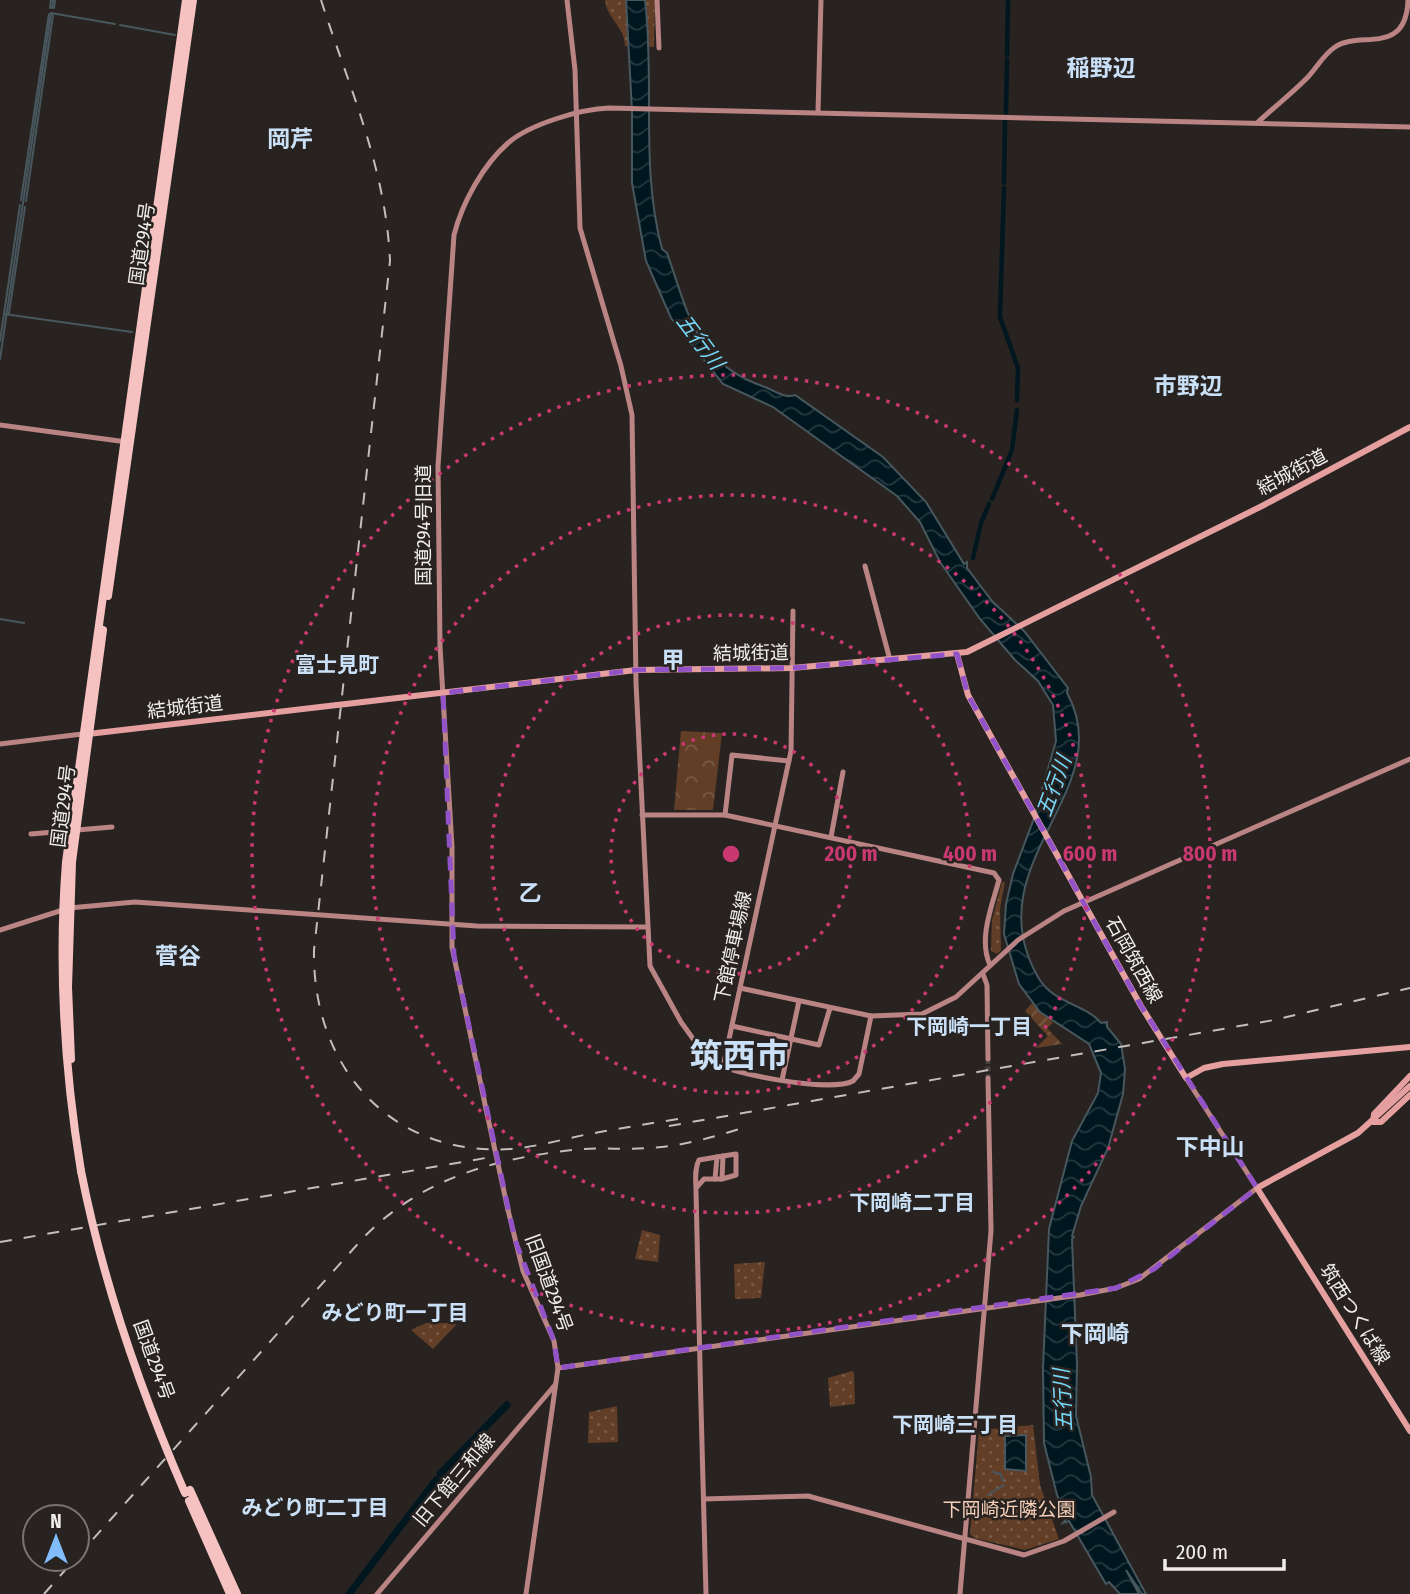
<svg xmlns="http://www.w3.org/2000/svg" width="1410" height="1594" font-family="'Fira Sans Condensed','Noto Sans JP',sans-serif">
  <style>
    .forest { fill: url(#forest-crowns) }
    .park { fill: url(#park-dots) }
    .garden { fill: url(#garden-furrows) }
    .water { fill: url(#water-waves); stroke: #48575d; stroke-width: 2 }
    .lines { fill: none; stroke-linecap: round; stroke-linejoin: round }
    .stream { stroke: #48575d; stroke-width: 2 }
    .canal { stroke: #001720; stroke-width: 4.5 }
    .river { stroke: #001720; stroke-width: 7 }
    .secondary-tunnel { stroke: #46413e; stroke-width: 5; stroke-dasharray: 5 2.5; stroke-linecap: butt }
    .secondary { stroke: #ba8484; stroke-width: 5 }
    .primary { stroke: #e59f9f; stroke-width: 6 }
    .highway { stroke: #f5c2c1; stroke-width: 8 }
    .rail { stroke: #c2bebc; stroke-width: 2; stroke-dasharray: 12 12; stroke-linecap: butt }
    .secondary-bridge { stroke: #ba8484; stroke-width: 5 }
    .primary-bridge { stroke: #e59f9f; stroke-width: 6 }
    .highway-bridge { stroke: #f5c2c1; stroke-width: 8 }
    .marked { fill: none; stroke: #9253c8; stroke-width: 5; stroke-dasharray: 14 9; stroke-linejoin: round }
    .ring { fill: none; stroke: #c93871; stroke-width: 3.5; stroke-dasharray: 3.5 7 }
    .labels { text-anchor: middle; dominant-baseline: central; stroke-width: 5; stroke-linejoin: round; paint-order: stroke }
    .street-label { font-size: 19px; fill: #f0edeb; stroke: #282320 }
    .park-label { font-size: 19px; fill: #f6d0ba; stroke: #282320 }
    .water-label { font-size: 21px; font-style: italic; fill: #77d9fa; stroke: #282320 }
    .neighbourhood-label { font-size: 21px; font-weight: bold; fill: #cae0f7; stroke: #282320 }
    .quarter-label { font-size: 23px; font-weight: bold; fill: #cae0f7; stroke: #282320 }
    .town-label { font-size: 33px; font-weight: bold; fill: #cae0f7; stroke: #282320 }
    .centre { fill: #c93871; stroke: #282320; stroke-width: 3.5 }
    .ring-label { font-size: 21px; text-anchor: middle; font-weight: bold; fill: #c93871; stroke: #282320; stroke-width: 5; stroke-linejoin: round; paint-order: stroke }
  </style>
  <defs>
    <pattern id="forest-crowns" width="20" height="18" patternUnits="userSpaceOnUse" patternTransform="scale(1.75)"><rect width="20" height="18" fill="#623e27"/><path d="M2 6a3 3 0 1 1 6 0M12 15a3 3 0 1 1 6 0" fill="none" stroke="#795a46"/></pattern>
    <pattern id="park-dots" width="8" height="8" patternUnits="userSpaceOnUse" patternTransform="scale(1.75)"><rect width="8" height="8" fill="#623e27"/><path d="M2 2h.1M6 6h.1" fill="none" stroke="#795a46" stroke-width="1.8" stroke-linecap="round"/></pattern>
    <pattern id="garden-furrows" width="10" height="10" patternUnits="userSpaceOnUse" patternTransform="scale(1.75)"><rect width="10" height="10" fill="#623e27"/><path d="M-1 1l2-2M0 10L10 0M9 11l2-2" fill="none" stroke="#795a46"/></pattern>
    <pattern id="water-waves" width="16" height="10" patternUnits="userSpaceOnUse" patternTransform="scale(1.75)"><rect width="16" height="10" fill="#001720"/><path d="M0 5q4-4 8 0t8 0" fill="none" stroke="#263941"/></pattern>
  </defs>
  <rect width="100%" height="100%" fill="#282320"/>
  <polygon class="forest" points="681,731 722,733 713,810 674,810"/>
  <g class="park">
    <path d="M605,0H655L654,47L625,46C625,27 607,19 605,0Z"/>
    <polygon points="1002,882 1005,882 1000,909 1001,950 997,954 991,951 992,920"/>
    <polygon points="642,1230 660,1235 658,1262 635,1259"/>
    <polygon points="765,1262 761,1298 735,1299 734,1264"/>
    <polygon points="426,1323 455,1323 456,1325 433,1349 411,1330"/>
    <polygon points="852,1371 854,1373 855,1404 830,1407 828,1378"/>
    <polygon points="617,1406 618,1442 588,1443 589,1412"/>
    <polygon points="1033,1425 1040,1485 1059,1539 1025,1550 974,1538 970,1534 979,1430"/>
  </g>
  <polygon class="garden" points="1033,1002 1053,1023 1047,1028 1062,1044 1036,1048 1048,1036 1025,1011"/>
  <g class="water">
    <path d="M626,0H645C655,83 640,167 662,249L667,253C689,315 695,363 765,387C775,391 786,399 795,395L883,457L926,502L964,564L967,562V568L992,601L1024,631L1068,688L1067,693C1121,790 973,864 1038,977C1053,1004 1086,1004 1101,1023L1107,1022V1027L1121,1044L1125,1069L1123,1094L1108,1148L1081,1206L1072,1236L1074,1237L1072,1239L1077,1364L1076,1416L1091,1477L1092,1495L1146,1594H1142L1126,1570L1139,1594H1120L1109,1582L1106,1584L1069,1521L1063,1523L1067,1518L1057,1495L1044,1443L1043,1368L1049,1229L1072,1141L1098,1093L1101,1073L1089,1044L1040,1012L1019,984L1004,934L1006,904L1013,874L1033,821L1056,741L1053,705L1038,681L1015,660L980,619L940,562L920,522L897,496L773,407L723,384L671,318L646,261L632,183V111Z"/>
    <polygon points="1026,1435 1026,1471 1005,1469 1005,1436"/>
  </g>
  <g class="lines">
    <g class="stream">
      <polyline points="50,8 51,0"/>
      <polyline points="52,8 53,0"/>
      <polyline points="54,8 55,0"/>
      <polyline points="120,25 175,35"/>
      <polyline points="21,200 49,14"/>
      <polyline points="26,201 53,15"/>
      <polyline points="9,313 25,207"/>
      <polyline points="4,314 20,205"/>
      <polyline points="0,341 4,314 132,332"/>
      <polyline points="0,359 51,13 115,24"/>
      <polyline points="0,619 24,623"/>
      <polyline points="993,1472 1001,1474 1003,1481"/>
      <polyline points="988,1495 1004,1485"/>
    </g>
    <g class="canal">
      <polyline points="1007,55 1008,0"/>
      <polyline points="1006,112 1007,60"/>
      <polyline points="1004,183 1005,121"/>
      <polyline points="1000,315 1004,188"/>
      <polyline points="1000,317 1018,368 1017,400"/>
      <polyline points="992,499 1012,450 1017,410"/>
      <polyline points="973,558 981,523 989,504"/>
    </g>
    <g class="river">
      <polyline points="440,1474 507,1405"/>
      <polyline points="349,1594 436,1480"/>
    </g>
    <polyline class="secondary-tunnel" points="988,1059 988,1078"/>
    <g class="secondary">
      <path d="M567,0L575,70L580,228L621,366L632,415L636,683L650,966L681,1022L709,1061C731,1074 830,1093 853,1081L859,1074L871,1016"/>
      <polyline points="657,0 659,48"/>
      <polyline points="818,112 821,0"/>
      <path d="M1257,123C1273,108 1290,95 1306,79C1316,69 1323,55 1335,47C1359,30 1406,57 1408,0"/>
      <polyline points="0,425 127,442"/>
      <polyline points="865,566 890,660"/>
      <polyline points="0,744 82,734"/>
      <path d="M642,815H725L994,873L999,880C992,906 978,939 990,965"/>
      <polyline points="725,815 732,755 789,761"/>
      <polyline points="31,834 112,827"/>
      <polyline points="831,837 843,772"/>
      <polyline points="0,930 69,908 135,902 477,926 646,927"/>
      <polyline points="983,974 987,985 988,1059"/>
      <polyline points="740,988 871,1016 922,1014 956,997 1018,940 1064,911 1410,759"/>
      <polyline points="732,1026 819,1045 830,1008"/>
      <polyline points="723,1067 791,751 793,611"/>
      <polyline points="782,1080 799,1001"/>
      <path d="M486,1109L452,947V847L440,646L438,466L454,235C462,203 483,165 508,143C530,124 581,109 609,108L1410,127"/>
      <polyline points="715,1179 717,1157"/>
      <polyline points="722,1179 736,1175 736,1154 723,1156"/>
      <path d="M696,1188L704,1179H722L723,1156L699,1160C694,1169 696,1181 696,1191C699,1325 702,1460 706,1594"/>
      <polyline points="508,1210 523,1271 554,1341 558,1368 526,1594"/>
      <polyline points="558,1368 1080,1295 1116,1288 1139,1279 1257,1188 1186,1078"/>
      <polyline points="704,1499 808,1496 1024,1555 1064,1541 1114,1512"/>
      <polyline points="377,1594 555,1385"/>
      <polyline points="960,1594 991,1231 988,1078"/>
    </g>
    <g class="primary">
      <polyline points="957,654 968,695 1141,1006 1186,1078 1204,1068 1223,1064 1410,1047"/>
      <polyline points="346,704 636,670 792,668 967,652 1262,506 1410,427"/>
      <polyline points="88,734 337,705"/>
      <polyline points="1410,1076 1374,1114 1373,1122 1381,1122 1410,1095"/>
      <polyline points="1410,1086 1358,1133 1257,1188 1410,1431"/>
    </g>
    <g class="highway">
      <polyline points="108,596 193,0"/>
      <polyline points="71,1059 68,987 72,862 103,630"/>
      <path d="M81,1171C64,1068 58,966 66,862L186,0"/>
      <polyline points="190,1490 237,1594"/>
      <polyline points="189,1501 230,1594"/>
    </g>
    <g class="rail">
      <path d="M321,0C349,87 386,168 390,261L314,950C312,1066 390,1157 511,1149C535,1147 560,1140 584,1135C615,1129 646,1124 678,1119"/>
      <polyline points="669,1126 1274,1020 1410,988"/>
      <polyline points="0,1242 497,1156"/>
      <path d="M77,1557L364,1237C421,1179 493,1159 572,1150C597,1147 622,1150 647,1148C680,1147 714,1137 746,1127"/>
      <polyline points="44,1594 75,1559"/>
    </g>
    <polyline class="secondary-bridge" points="486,1109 508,1210"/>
    <polyline class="primary-bridge" points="337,705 346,704"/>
    <path class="highway-bridge" d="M81,1171C103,1283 139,1387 185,1493"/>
  </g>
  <path class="marked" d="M957,654L968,695L1141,1006L1257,1188L1154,1269L1116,1288L558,1368L554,1341L515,1240L454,956L443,693L636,670L792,668Z"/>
  <g class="ring">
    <circle cx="731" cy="854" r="120"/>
    <circle cx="731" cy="854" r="239"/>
    <circle cx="731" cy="854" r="359"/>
    <circle cx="731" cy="854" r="479"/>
  </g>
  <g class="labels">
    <g class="street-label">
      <text transform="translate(142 244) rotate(-82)">国道294号</text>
      <text transform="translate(1292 472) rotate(-28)">結城街道</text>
      <text transform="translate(423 525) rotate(-90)">国道294号旧道</text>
      <text transform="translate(751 653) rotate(-1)">結城街道</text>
      <text transform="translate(185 707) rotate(-7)">結城街道</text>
      <text transform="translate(63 806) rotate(-83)">国道294号</text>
      <text transform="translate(733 947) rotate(-78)">下館停車場線</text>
      <text transform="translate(1134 960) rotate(61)">石岡筑西線</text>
      <text transform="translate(549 1283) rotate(70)">旧国道294号</text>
      <text transform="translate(1355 1314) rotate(58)">筑西つくば線</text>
      <text transform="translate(154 1360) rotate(70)">国道294号</text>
      <text transform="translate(454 1480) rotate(-50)">旧下館三和線</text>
    </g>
    <g class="park-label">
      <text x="1009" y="1509">下岡崎近隣公園</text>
    </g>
    <g class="water-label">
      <text transform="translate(700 342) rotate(53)">五行川</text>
      <text transform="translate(1054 786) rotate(-70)">五行川</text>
      <text transform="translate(1063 1400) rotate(-93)">五行川</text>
    </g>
    <g class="neighbourhood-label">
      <text x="337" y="665">富士見町</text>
      <text x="969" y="1027">下岡崎一丁目</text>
      <text x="912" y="1203">下岡崎二丁目</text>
      <text x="395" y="1313">みどり町一丁目</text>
      <text x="955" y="1425">下岡崎三丁目</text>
      <text x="315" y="1508">みどり町二丁目</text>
    </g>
    <g class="quarter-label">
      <text x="1101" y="68">稲野辺</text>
      <text x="290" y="139">岡芹</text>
      <text x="1188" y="386">市野辺</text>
      <text x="673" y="660">甲</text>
      <text x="530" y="893">乙</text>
      <text x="178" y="956">菅谷</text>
      <text x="1210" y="1147">下中山</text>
      <text x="1095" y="1334">下岡崎</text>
    </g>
    <g class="town-label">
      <text x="739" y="1056">筑西市</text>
    </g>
  </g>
  <circle cx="731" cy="854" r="10" class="centre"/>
  <g class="ring-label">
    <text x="851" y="861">200 m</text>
    <text x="970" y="861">400 m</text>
    <text x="1090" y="861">600 m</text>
    <text x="1210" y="861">800 m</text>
  </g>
  <g transform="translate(56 1538)"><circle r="33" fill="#282320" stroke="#787471" stroke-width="2"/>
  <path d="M0-5L12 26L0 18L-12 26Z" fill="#80bdfa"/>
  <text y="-10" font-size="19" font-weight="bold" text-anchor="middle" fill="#f0edeb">N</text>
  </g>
  <path d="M1165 1559v10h119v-10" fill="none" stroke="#f0edeb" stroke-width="3.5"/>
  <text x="1176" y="1559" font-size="21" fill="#f0edeb" stroke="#282320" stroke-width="5" paint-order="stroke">200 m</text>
</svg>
